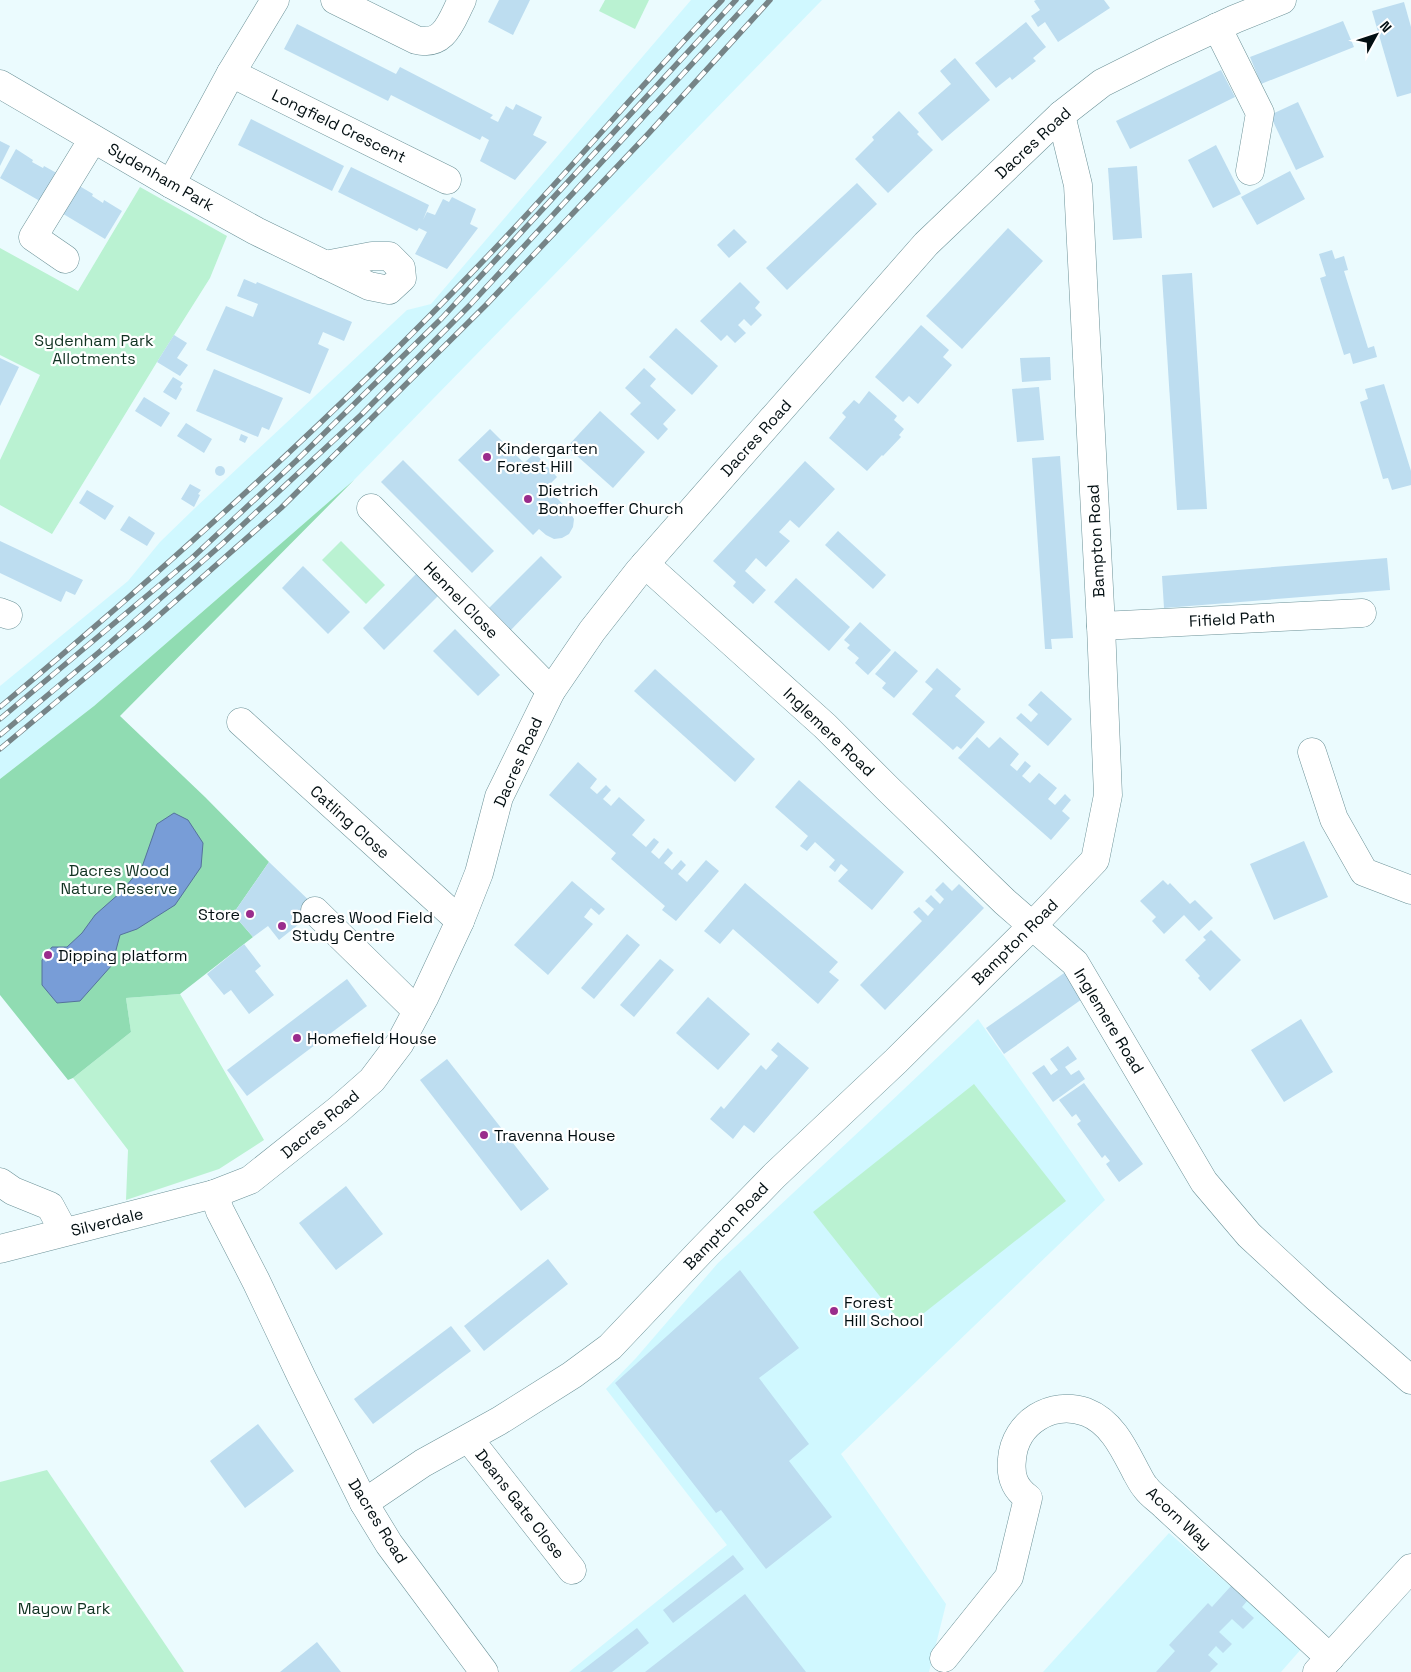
<svg xmlns="http://www.w3.org/2000/svg" width="1411" height="1672" font-family="'Space Grotesk',sans-serif">
  <style>
    .built { fill: #d0f8ff }
    .green { fill: #baf2d2 }
    .forest { fill: #90dcb2 }
    .water { fill: #789dd7; stroke: #55729c }
    .building { fill: #bdddf0 }
    .lines { fill: none; stroke-linecap: round; stroke-linejoin: round }
    .minor-casing { stroke: #6c9298; stroke-width: 29 }
    .tertiary-casing { stroke: #6c9298; stroke-width: 29 }
    .minor { stroke: #fff; stroke-width: 28 }
    .tertiary { stroke: #fff; stroke-width: 28 }
    .rail-casing { stroke: #768487; stroke-width: 5.5 }
    .rail { stroke: #fff; stroke-width: 4; stroke-dasharray: 11; stroke-linecap: butt }
    .poi-dot { fill: #9a2c8c; stroke: #fff; stroke-width: 2 }
    .labels { text-anchor: middle; dominant-baseline: central; stroke-width: 4.5; stroke-linejoin: round; paint-order: stroke }
    .street-label { font-size: 16px; fill: #030f12; stroke: #fff }
    .park-label { font-size: 16px; fill: #103221; stroke: #fff }
    .poi-label { font-size: 16px; fill: #030f12; stroke: #fff; text-anchor: start }
  </style>
  <rect width="100%" height="100%" fill="#ebfbfe"/>
  <g class="built">
    <polygon points="691,0 822,0 354,480 94,706 0,779 0,686 128,581 160,542 195,508 407,310 431,304"/>
    <polygon points="978,1019 1105,1200 841,1454 946,1604 929,1672 569,1672 727,1545 606,1389 636,1358 718,1263 866,1125"/>
    <polygon points="1169,1533 1302,1648 1281,1672 1043,1672"/>
  </g>
  <g class="green">
    <polygon points="605,0 649,0 635,29 599,11"/>
    <polygon points="140,187 227,236 210,278 157,362 52,534 0,505 0,460 40,375 0,355 0,248 78,291"/>
    <polygon points="341,541 385,585 366,604 322,560"/>
    <polygon points="180,994 264,1140 219,1169 126,1200 128,1150 73,1078 131,1032 126,998"/>
    <polygon points="974,1084 1066,1201 905,1328 813,1212"/>
    <polygon points="47,1470 184,1672 0,1672 0,1482"/>
  </g>
  <polygon class="forest" points="354,480 120,716 205,797 269,862 233,914 253,937 180,994 126,998 131,1032 73,1078 68,1080 0,995 0,779 94,706"/>
  <polygon class="water" points="174,813 188,820 203,843 201,867 175,905 137,929 120,935 112,965 80,1001 57,1003 42,985 42,960 52,947 67,947 82,933 95,915 121,892 142,867 157,824"/>
  <g class="building">
    <polygon points="499,0 530,0 513,35 488,22"/>
    <polygon points="1036,0 1104,0 1110,8 1058,42 1045,22 1038,27 1031,16 1040,10 1034,1"/>
    <polygon points="1404,2 1411,27 1411,93 1397,97 1372,11"/>
    <polygon points="1343,21 1354,47 1261,84 1250,57"/>
    <polygon points="1026,22 1046,47 1033,58 1036,61 1012,80 1010,77 996,88 975,63"/>
    <polygon points="297,24 396,74 400,67 493,115 490,118 498,122 506,106 513,110 516,104 542,117 533,135 547,142 515,180 480,161 489,140 482,136 480,140 391,95 388,101 284,49"/>
    <polygon points="955,58 990,100 942,141 918,113 951,84 940,71"/>
    <polygon points="1221,70 1235,97 1130,149 1116,121"/>
    <polygon points="1298,102 1324,157 1296,170 1270,115"/>
    <polygon points="899,111 919,132 917,134 933,150 888,193 855,159 874,140 872,137"/>
    <polygon points="251,119 344,166 332,191 238,145"/>
    <polygon points="0,141 10,146 0,166"/>
    <polygon points="1216,145 1241,194 1213,208 1188,160"/>
    <polygon points="16,149 33,160 32,162 43,168 44,166 62,176 45,204 0,178"/>
    <polygon points="1137,166 1142,238 1113,240 1108,168"/>
    <polygon points="351,167 429,205 423,220 427,212 435,215 443,199 449,202 452,197 476,209 470,224 478,228 447,269 415,254 427,232 419,228 417,231 338,192"/>
    <polygon points="1290,171 1305,199 1257,225 1241,197"/>
    <polygon points="857,183 877,204 787,290 766,268"/>
    <polygon points="76,184 93,194 92,196 103,203 104,200 122,211 105,239 60,212"/>
    <polygon points="1008,228 1043,261 962,349 926,316"/>
    <polygon points="734,229 747,242 729,258 717,245"/>
    <polygon points="1332,250 1335,259 1344,256 1348,270 1344,271 1368,348 1374,346 1377,357 1353,364 1350,353 1344,355 1320,278 1326,276 1319,254"/>
    <polygon points="1192,273 1207,509 1177,510 1162,275"/>
    <polygon points="244,279 256,284 257,282 352,322 344,341 323,332 318,344 329,349 310,394 206,350 226,306 253,317 258,304 237,296"/>
    <polygon points="740,282 760,302 755,308 762,315 751,326 744,319 738,325 746,333 735,343 727,335 721,341 700,321"/>
    <polygon points="921,325 949,350 943,357 952,365 918,404 909,396 903,402 875,377"/>
    <polygon points="676,328 718,366 692,395 649,357"/>
    <polygon points="174,335 187,343 177,358 188,365 180,376 157,362"/>
    <polygon points="1050,357 1051,380 1022,382 1020,358"/>
    <polygon points="0,358 19,367 0,406"/>
    <polygon points="644,368 656,379 650,386 676,410 663,424 668,429 658,440 630,414 641,403 625,388"/>
    <polygon points="214,369 283,398 269,430 262,427 258,437 196,411"/>
    <polygon points="173,377 183,383 180,387 182,389 176,400 163,392"/>
    <polygon points="1384,384 1411,471 1411,485 1392,490 1388,478 1383,479 1360,402 1368,399 1365,389"/>
    <polygon points="1039,387 1044,440 1017,442 1012,389"/>
    <polygon points="869,391 897,416 894,420 904,429 899,435 901,437 883,456 882,455 867,471 829,438 846,417 842,413 854,400 859,404"/>
    <polygon points="144,397 170,413 161,427 135,411"/>
    <polygon points="600,411 645,452 613,488 567,447"/>
    <polygon points="186,423 212,439 204,453 177,436"/>
    <polygon points="490,429 524,463 535,453 557,477 547,487 569,511 574,519 573,527 569,534 562,538 554,539 546,535 539,529 533,535 458,460"/>
    <polygon points="241,434 248,437 245,443 239,440"/>
    <polygon points="1060,456 1073,638 1051,639 1052,649 1045,649 1032,458"/>
    <polygon points="403,460 494,551 472,573 381,482"/>
    <polygon points="805,461 835,489 799,528 790,520 779,532 790,541 766,567 756,558 745,571 766,590 753,604 733,586 736,582 713,561"/>
    <circle cx="220" cy="471" r="5"/>
    <polygon points="190,484 201,490 198,494 200,495 194,507 181,499"/>
    <polygon points="87,490 114,506 105,520 79,503"/>
    <polygon points="129,516 155,533 147,546 120,530"/>
    <polygon points="838,531 886,575 873,589 825,545"/>
    <polygon points="0,541 83,580 75,595 66,591 61,602 0,573"/>
    <polygon points="541,556 562,577 508,633 486,611"/>
    <polygon points="1387,558 1390,590 1164,608 1162,576"/>
    <polygon points="303,566 350,612 328,634 282,588"/>
    <polygon points="417,573 439,595 384,650 363,628"/>
    <polygon points="796,578 850,627 829,651 774,602"/>
    <polygon points="860,622 891,650 868,675 855,663 859,658 847,648 850,645 844,640"/>
    <polygon points="455,629 500,675 478,696 433,651"/>
    <polygon points="895,651 918,671 894,698 882,688 886,683 875,674"/>
    <polygon points="937,668 961,689 955,696 985,722 961,749 957,746 953,750 912,714 933,689 925,682"/>
    <polygon points="655,669 755,759 735,782 634,691"/>
    <polygon points="1041,691 1072,719 1048,746 1016,718 1021,713 1031,722 1038,714 1028,705"/>
    <polygon points="977,737 989,748 1000,737 1019,754 1010,765 1017,771 1025,761 1031,766 1022,776 1030,783 1039,773 1057,788 1048,799 1055,805 1065,794 1071,800 1062,811 1070,818 1051,840 958,758"/>
    <polygon points="578,762 597,779 590,788 597,794 606,785 611,790 603,799 611,806 619,797 645,820 632,835 646,847 654,838 659,842 651,852 659,859 668,848 673,853 664,863 672,870 681,860 686,865 678,874 687,882 706,860 719,871 676,921 662,910 665,906 611,859 616,853 549,795"/>
    <polygon points="799,780 904,872 872,910 838,881 848,870 841,864 835,872 829,867 835,860 815,842 807,851 800,846 808,836 775,807"/>
    <polygon points="1304,841 1328,897 1274,920 1250,864"/>
    <polygon points="269,862 318,909 279,940 268,926 253,937 233,914"/>
    <polygon points="1163,880 1168,885 1170,883 1190,904 1195,900 1213,918 1199,931 1184,915 1164,934 1152,921 1156,917 1140,901"/>
    <polygon points="572,881 605,909 599,915 591,908 584,917 593,924 548,975 514,945"/>
    <polygon points="943,882 952,891 959,884 984,908 885,1010 860,985 922,921 913,912 919,907 928,916 934,909 925,901 931,895 940,904 944,899 935,890"/>
    <polygon points="745,883 838,962 829,972 839,980 818,1004 733,929 720,944 704,931"/>
    <polygon points="1211,930 1241,960 1210,991 1198,978 1200,976 1185,960 1206,940 1203,937"/>
    <polygon points="627,934 640,945 594,999 581,988"/>
    <polygon points="244,944 261,966 255,971 274,995 249,1014 231,990 224,995 207,974"/>
    <polygon points="49,948 55,953 46,962 41,957"/>
    <polygon points="660,959 674,970 634,1017 620,1005"/>
    <polygon points="1067,971 1085,997 1004,1054 986,1028"/>
    <polygon points="347,979 367,1006 247,1096 227,1070"/>
    <polygon points="708,997 750,1034 718,1070 676,1033"/>
    <polygon points="1301,1019 1333,1072 1284,1102 1251,1050"/>
    <polygon points="778,1042 809,1068 754,1133 744,1125 733,1139 710,1119 721,1106 724,1109 761,1065 766,1070 778,1056 771,1050"/>
    <polygon points="1068,1046 1077,1059 1065,1067 1071,1075 1079,1070 1085,1079 1053,1102 1032,1073 1044,1065 1051,1075 1058,1070 1050,1059"/>
    <polygon points="447,1059 549,1189 521,1211 420,1080"/>
    <polygon points="1084,1083 1143,1164 1119,1182 1106,1164 1110,1161 1105,1155 1102,1158 1077,1124 1081,1121 1076,1114 1072,1117 1059,1100"/>
    <polygon points="346,1186 383,1234 336,1270 299,1223"/>
    <polygon points="548,1259 568,1284 484,1351 464,1326"/>
    <polygon points="740,1270 799,1348 759,1378 809,1444 789,1461 832,1517 766,1569 721,1510 716,1513 615,1383"/>
    <polygon points="451,1326 471,1351 373,1424 354,1399"/>
    <polygon points="258,1424 294,1471 245,1508 210,1461"/>
    <polygon points="733,1555 744,1569 673,1623 663,1610"/>
    <polygon points="1231,1586 1247,1601 1242,1607 1254,1618 1243,1629 1232,1619 1219,1632 1232,1644 1223,1653 1216,1646 1208,1655 1218,1664 1210,1672 1156,1672 1175,1651 1169,1645 1208,1603 1212,1607"/>
    <polygon points="745,1594 806,1672 645,1672"/>
    <polygon points="637,1628 649,1643 612,1672 580,1672"/>
    <polygon points="317,1642 341,1672 280,1672"/>
  </g>
  <g class="lines">
    <defs>
      <g id="minor">
        <path d="M335,0L416,40C445,47 451,21 462,0"/>
        <polyline points="1217,27 1260,113 1250,171"/>
        <polyline points="231,73 447,180"/>
        <polyline points="0,84 171,184 256,231 369,286 389,290 402,278 401,268 389,256 372,256 325,265"/>
        <polyline points="171,184 231,73 275,0"/>
        <polyline points="65,259 33,237 93,139"/>
        <polyline points="371,508 551,691"/>
        <polyline points="645,564 825,726 888,789 1005,902 1075,963 1204,1182 1249,1235 1317,1298 1411,1380"/>
        <polyline points="0,612 8,615"/>
        <polyline points="1101,626 1362,613"/>
        <polyline points="241,722 460,921"/>
        <polyline points="1312,752 1334,819 1364,872 1411,890"/>
        <polyline points="315,911 417,1011"/>
        <polyline points="0,1182 13,1191 50,1206 64,1232"/>
        <polyline points="214,1194 220,1211 256,1281 302,1378 364,1503 389,1544 484,1672"/>
        <polyline points="0,1249 214,1194 250,1180 338,1110 372,1080 400,1043 424,998 460,921 479,873 499,797 551,691 592,631 639,571 926,244 1061,115 1102,83 1162,53 1235,19 1282,0"/>
        <polyline points="469,1439 572,1570"/>
        <polyline points="364,1503 423,1463 499,1421 572,1375 610,1347 700,1252 775,1175 896,1061 1033,925 1095,860 1108,795 1101,626 1078,185 1061,115"/>
        <path d="M944,1658L1009,1577L1028,1498C1014,1488 1010,1476 1012,1459C1015,1422 1052,1400 1086,1412C1112,1422 1124,1449 1136,1472C1139,1477 1142,1484 1146,1488C1151,1495 1159,1500 1165,1506C1178,1518 1191,1530 1204,1542C1246,1580 1288,1619 1330,1658"/>
      </g>
      <polyline id="tertiary" points="1317,1672 1411,1568"/>
    </defs>
    <use href="#minor" class="minor-casing"/>
    <use href="#tertiary" class="tertiary-casing"/>
    <use href="#minor" class="minor"/>
    <use href="#tertiary" class="tertiary"/>
    <defs>
      <g id="rail">
        <path d="M0,707C169,566 333,418 485,259C566,175 641,85 722,0"/>
        <polyline points="0,719 192,558 296,461 442,318 736,0"/>
        <polyline points="0,735 104,648 221,545 361,415 470,305 751,0"/>
        <polyline points="0,749 146,627 281,508 486,305 649,133 770,0"/>
      </g>
    </defs>
    <use href="#rail" class="rail-casing"/>
    <use href="#rail" class="rail"/>
  </g>
  <g class="poi-dot">
    <circle cx="487" cy="457" r="5"/>
    <circle cx="528" cy="499" r="5"/>
    <circle cx="250" cy="914" r="5"/>
    <circle cx="282" cy="926" r="5"/>
    <circle cx="48" cy="955" r="5"/>
    <circle cx="297" cy="1038" r="5"/>
    <circle cx="484" cy="1135" r="5"/>
    <circle cx="834" cy="1311" r="5"/>
  </g>
  <g class="labels">
    <g class="street-label">
      <text transform="translate(339 126) rotate(26)">Longfield Crescent</text>
      <text transform="translate(1033 143) rotate(-43)">Dacres Road</text>
      <text transform="translate(161 177) rotate(30)">Sydenham Park</text>
      <text transform="translate(756 438) rotate(-48)">Dacres Road</text>
      <text transform="translate(1096 541) rotate(-93)">Bampton Road</text>
      <text transform="translate(461 600) rotate(46)">Hennel Close</text>
      <text transform="translate(1232 619) rotate(-3)">Fifield Path</text>
      <text transform="translate(829 732) rotate(44)">Inglemere Road</text>
      <text transform="translate(518 762) rotate(-66)">Dacres Road</text>
      <text transform="translate(350 822) rotate(42)">Catling Close</text>
      <text transform="translate(1015 942) rotate(-45)">Bampton Road</text>
      <text transform="translate(1109 1021) rotate(59)">Inglemere Road</text>
      <text transform="translate(320 1124) rotate(-40)">Dacres Road</text>
      <text transform="translate(107 1222) rotate(-14)">Silverdale</text>
      <text transform="translate(726 1226) rotate(-46)">Bampton Road</text>
      <text transform="translate(520 1504) rotate(52)">Deans Gate Close</text>
      <text transform="translate(1179 1518) rotate(43)">Acorn Way</text>
      <text transform="translate(378 1521) rotate(58)">Dacres Road</text>
    </g>
    <g class="park-label">
      <text x="94" y="340">Sydenham Park<tspan x="94" dy="18">Allotments</tspan></text>
      <text x="119" y="870">Dacres Wood<tspan x="119" dy="18">Nature Reserve</tspan></text>
      <text x="64" y="1608">Mayow Park</text>
    </g>
    <g class="poi-label">
      <text x="497" y="448">Kindergarten<tspan x="497" dy="18">Forest Hill</tspan></text>
      <text x="538" y="490">Dietrich<tspan x="538" dy="18">Bonhoeffer Church</tspan></text>
      <text x="240" y="914" text-anchor="end">Store</text>
      <text x="292" y="917">Dacres Wood Field<tspan x="292" dy="18">Study Centre</tspan></text>
      <text x="58" y="955">Dipping platform</text>
      <text x="307" y="1038">Homefield House</text>
      <text x="494" y="1135">Travenna House</text>
      <text x="844" y="1302">Forest<tspan x="844" dy="18">Hill School</tspan></text>
    </g>
  </g>
  <g transform="translate(1376 35) rotate(50)" stroke="#ffffff" stroke-width="4" paint-order="stroke">
  <path d="M0-4L9 19L0 12L-9 19Z" fill="#030f12"/>
  <text y="-8" font-size="14" font-weight="bold" text-anchor="middle" fill="#030f12">N</text>
  </g>
</svg>
